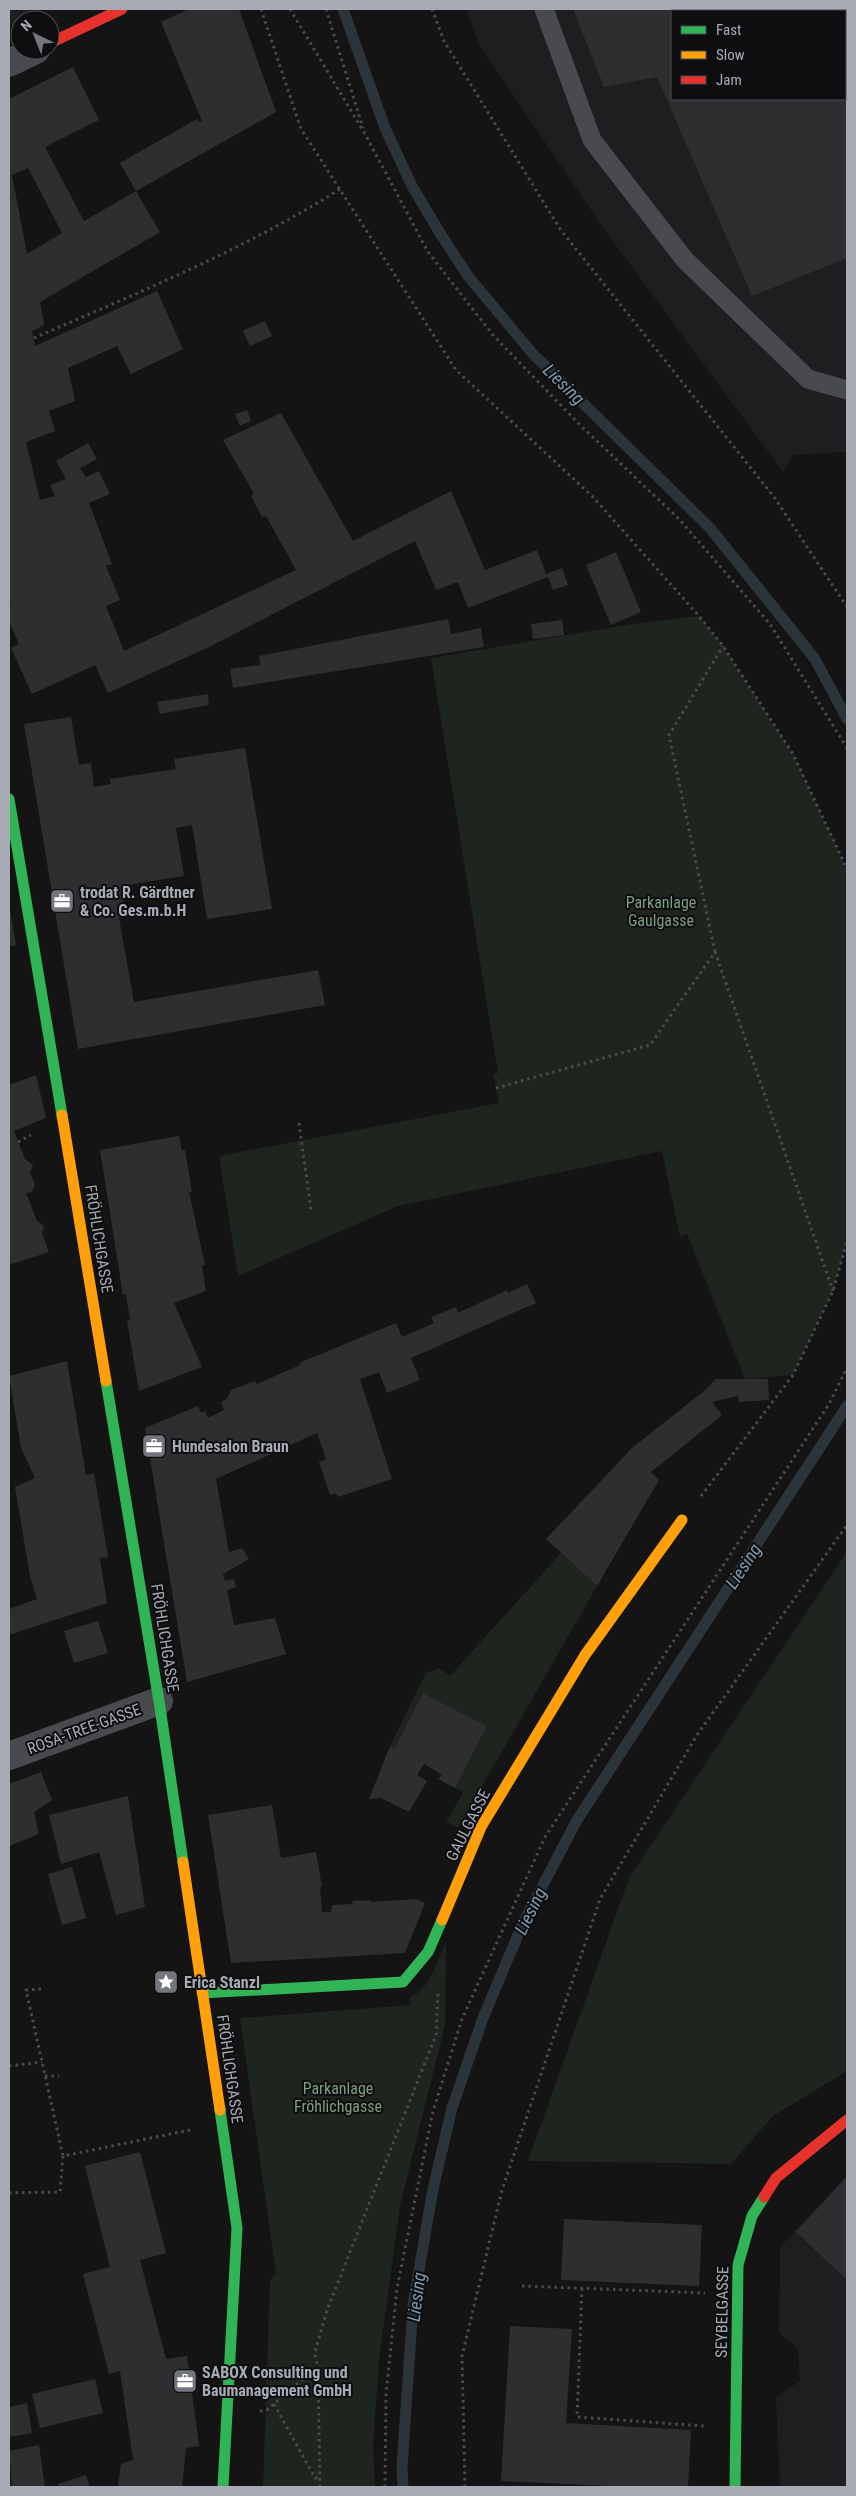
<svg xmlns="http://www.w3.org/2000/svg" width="856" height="2496" font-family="'Roboto Condensed',sans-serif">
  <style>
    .built { fill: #1e1e20; fill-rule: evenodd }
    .green { fill: #1e241e }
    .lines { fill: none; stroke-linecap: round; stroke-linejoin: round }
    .stream { stroke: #2b3439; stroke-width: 11 }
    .building { fill: #2e2e30; fill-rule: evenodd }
    .path { stroke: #4a4b4e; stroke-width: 3; stroke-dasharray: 2.5 4; stroke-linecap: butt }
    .lane { stroke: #484a4d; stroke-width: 19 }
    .street { stroke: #484a4d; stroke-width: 28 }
    .fast { stroke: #30b455; stroke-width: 11 }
    .slow { stroke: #ff9f0a; stroke-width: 11 }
    .jam { stroke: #e5322d; stroke-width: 11 }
    .labels { text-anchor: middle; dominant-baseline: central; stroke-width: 4; stroke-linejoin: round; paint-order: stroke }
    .poi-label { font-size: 16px; font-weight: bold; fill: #a6abb4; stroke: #0e0e10; text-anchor: start }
    .park-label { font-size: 16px; fill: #7e9f7d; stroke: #0e0e10 }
    .street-label { font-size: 16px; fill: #a6abb4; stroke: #0e0e10 }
    .water-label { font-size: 18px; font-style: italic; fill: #7e9bae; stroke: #0e0e10 }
  </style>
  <rect width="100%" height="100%" fill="#141414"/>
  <g class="built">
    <polygon points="9,9 41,9 9,25"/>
    <path d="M466,9H847V452L793,455L783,472L601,225L480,46ZM672,11H845V99H672Z"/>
    <polygon points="847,2176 847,2487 780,2487 776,2397 800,2381 798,2349 779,2333 780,2247"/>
  </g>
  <g class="green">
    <polygon points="699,616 723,646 793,754 847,869 847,1242 833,1291 793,1375 745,1379 687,1234 680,1237 662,1151 398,1206 238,1276 219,1156 499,1103 493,1074 498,1073 431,658 632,624"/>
    <polygon points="847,1552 847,2071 773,2116 731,2164 528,2161 629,1878"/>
    <polygon points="561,1553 597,1586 458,1828 446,1822 463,1793 455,1788 487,1726 423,1693 394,1749 390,1746 426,1673 440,1668 450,1676"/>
    <path d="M446,1941L445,2025L400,2206L379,2361L373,2446L375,2487H263L270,2280L276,2274L240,2018L411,2005L410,1997C430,1991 438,1958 446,1941Z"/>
  </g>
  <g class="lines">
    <g class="stream">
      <polyline points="343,9 385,128 412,186 438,230 468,276 533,354 710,528 815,659 847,719"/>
      <polyline points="403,2487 402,2467 413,2305 433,2189 452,2108 483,2018 523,1923 577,1820 847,1406"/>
    </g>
  </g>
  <g class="building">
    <path d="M189,9H239L276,112L136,191L160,232L40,302L44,325L32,331L35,346L157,291L183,349L131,374L117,346L68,368L75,401L49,411L55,431L26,442L40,500L55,496L50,485L66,479L56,461L88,443L97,459L80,468L86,477L99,471L110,494L89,503L112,564L106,566L120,600L106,606L124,651L296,570L266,516L262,517L251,496L254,494L223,440L281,413L353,541L451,491L485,570L537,550L546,574L562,568L568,585L553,590L548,577L468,608L458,582L436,590L415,541L209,647L108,693L95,665L32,694L11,648L19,644L9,621V608L11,607L9,603V99L73,67L99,120L45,147L84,221L136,191L120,163L197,119L199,122L202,121L161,22ZM28,168L62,233L27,254L12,175Z"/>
    <path d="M573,9H847V258L752,296L657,77L604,87ZM672,11H845V99H672Z"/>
    <polygon points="265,321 272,336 250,346 243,331"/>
    <polygon points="247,410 251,421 240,426 235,414"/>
    <polygon points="616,552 641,612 611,625 586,565"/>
    <polygon points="448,619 451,634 481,628 484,647 233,688 230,669 260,665 259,656"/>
    <polygon points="562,620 564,635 533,639 531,624"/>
    <polygon points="208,694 209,705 160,714 157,702"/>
    <polygon points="71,717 79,765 91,763 94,787 111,784 110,779 176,769 174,759 245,748 272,909 207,919 192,825 176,828 184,876 121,886 125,917 119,918 134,1002 318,970 325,1005 78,1049 24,724"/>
    <polygon points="9,909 10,909 16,946 9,946"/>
    <polygon points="36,1075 46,1118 14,1131 25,1159 33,1165 30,1173 35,1185 32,1192 26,1193 37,1221 44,1226 42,1233 49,1252 9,1265 9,1085"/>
    <polygon points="179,1136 182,1151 185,1150 192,1192 189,1192 205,1265 202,1265 206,1291 174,1303 202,1367 139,1391 127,1321 130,1320 126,1294 123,1295 100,1150"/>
    <polygon points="527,1284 536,1303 411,1358 420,1380 387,1393 379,1372 360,1379 392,1479 338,1497 336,1493 330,1495 319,1462 326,1459 317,1433 216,1479 229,1552 242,1548 249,1559 223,1574 225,1581 234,1579 236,1587 227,1590 234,1625 275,1618 286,1654 187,1682 145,1428 198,1406 201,1413 205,1411 208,1418 224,1410 221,1402 227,1399 231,1390 255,1381 257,1384 300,1365 299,1363 396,1323 402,1337 434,1323 431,1317 456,1307 458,1313 507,1290 508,1293"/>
    <polygon points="67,1361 86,1475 94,1473 108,1557 100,1558 107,1603 9,1635 9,1609 37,1599 30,1576 15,1487 35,1478 21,1448 9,1376"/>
    <polygon points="716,1379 768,1379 769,1400 739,1402 738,1396 712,1402 722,1415 651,1472 659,1480 597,1586 546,1539 632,1448 704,1391"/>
    <polygon points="98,1621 108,1653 74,1663 64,1631"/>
    <polygon points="423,1693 487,1726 455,1788 438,1779 442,1775 424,1764 417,1775 427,1781 409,1812 381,1798 369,1799 390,1746 394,1749"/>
    <polygon points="41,1772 52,1800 34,1812 39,1834 9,1846 9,1784"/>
    <polygon points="128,1796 145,1907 116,1915 99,1852 61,1864 49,1815"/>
    <polygon points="272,1805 281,1858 316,1852 322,1887 320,1887 322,1912 331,1912 332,1905 353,1904 352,1901 371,1900 371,1902 416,1899 425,1903 405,1953 231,1963 208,1815"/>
    <polygon points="72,1867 86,1918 62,1925 48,1874"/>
    <polygon points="140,2152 166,2253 140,2260 166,2359 187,2356 199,2446 186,2448 182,2487 118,2487 121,2464 133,2460 120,2371 109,2374 83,2274 110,2267 85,2166"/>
    <polygon points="847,2176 847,2280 796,2232"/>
    <polygon points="564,2219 702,2225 699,2286 561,2280"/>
    <polygon points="510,2326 572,2329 566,2423 691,2430 688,2487 625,2487 501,2481"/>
    <polygon points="95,2379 103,2413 40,2428 32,2394"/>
    <polygon points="27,2403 32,2433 9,2437 9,2407"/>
    <polygon points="39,2445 45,2487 12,2487 9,2451"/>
    <polygon points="86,2475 90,2487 59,2487 58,2484"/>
  </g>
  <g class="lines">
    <g class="path">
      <polyline points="261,9 301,129 456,370 592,496 699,616 723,646 793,754 847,869"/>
      <polyline points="290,9 365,134 428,252 493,335 579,424 679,519 770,624 847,748"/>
      <polyline points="326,9 363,128"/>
      <polyline points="432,9 444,41 560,229 774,497 847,607"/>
      <path d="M34,338C137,293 244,250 340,189"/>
      <polyline points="715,952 669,735 723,646"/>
      <polyline points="496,1088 650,1045 715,952 833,1291"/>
      <polyline points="299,1123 311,1210"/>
      <polyline points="18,1142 31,1135"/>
      <polyline points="701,1496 793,1375 833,1291 847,1242"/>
      <polyline points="41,1989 26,1990 63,2156"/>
      <polyline points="9,2066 42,2062"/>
      <polyline points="45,2076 59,2076"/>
      <polyline points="9,2193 60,2192 63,2156 190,2130"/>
      <polyline points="522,2286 705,2293"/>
      <polyline points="582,2288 577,2417 704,2426"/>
      <polyline points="274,2404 315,2478 320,2478"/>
      <polyline points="260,2411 267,2410 311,2372 318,2370"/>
      <polyline points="320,2487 318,2370 315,2352 327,2310 436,2035 438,1993"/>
      <polyline points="385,2487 386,2394 397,2288 433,2111 462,2019 545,1837 829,1404 847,1368"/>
      <polyline points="465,2487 462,2356 502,2190 600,1899 697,1735 847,1525"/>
    </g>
    <polyline class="lane" points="544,9 592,140 685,260 808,379 847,390"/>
    <g class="street">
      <polyline points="9,63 36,50"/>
      <polyline points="9,1756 159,1701"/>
    </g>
    <g class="fast">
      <polyline points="9,799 62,1115"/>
      <polyline points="106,1381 159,1701 183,1862"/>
      <polyline points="202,1993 403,1982 428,1952 442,1920"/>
      <polyline points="220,2110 237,2228 223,2487"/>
      <polyline points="735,2487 738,2265 752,2216 764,2197"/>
    </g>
    <g class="slow">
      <polyline points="62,1115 106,1381"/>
      <polyline points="183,1862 220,2110"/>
      <polyline points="442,1920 481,1827 585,1655 682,1520"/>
    </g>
    <g class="jam">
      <polyline points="50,43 122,9"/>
      <polyline points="764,2197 776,2178 847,2120"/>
    </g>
  </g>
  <defs>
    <symbol id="office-square" viewBox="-11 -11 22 22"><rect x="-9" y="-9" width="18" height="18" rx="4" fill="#73767c" stroke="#0e0e10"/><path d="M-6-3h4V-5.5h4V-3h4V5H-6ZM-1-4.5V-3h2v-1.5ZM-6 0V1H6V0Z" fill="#fff"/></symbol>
    <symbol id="sight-square" viewBox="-11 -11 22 22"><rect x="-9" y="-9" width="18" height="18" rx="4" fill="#73767c" stroke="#0e0e10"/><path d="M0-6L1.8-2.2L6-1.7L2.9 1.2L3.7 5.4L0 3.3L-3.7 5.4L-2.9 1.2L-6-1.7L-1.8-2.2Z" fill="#fff"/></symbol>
  </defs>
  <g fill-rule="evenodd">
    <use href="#office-square" x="48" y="887" width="28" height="28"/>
    <use href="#office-square" x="140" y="1432" width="28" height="28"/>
    <use href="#sight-square" x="152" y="1968" width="28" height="28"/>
    <use href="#office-square" x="171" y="2367" width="28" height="28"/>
  </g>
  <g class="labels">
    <g class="poi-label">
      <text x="80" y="892">trodat R. Gärdtner<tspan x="80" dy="18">&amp; Co. Ges.m.b.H</tspan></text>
      <text x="172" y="1446">Hundesalon Braun</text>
      <text x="184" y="1982">Erica Stanzl</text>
      <text x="202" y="2372">SABOX Consulting und<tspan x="202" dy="18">Baumanagement GmbH</tspan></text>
    </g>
    <g class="park-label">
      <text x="661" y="902">Parkanlage<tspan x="661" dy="18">Gaulgasse</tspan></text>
      <text x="338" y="2088">Parkanlage<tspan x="338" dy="18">Fröhlichgasse</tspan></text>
    </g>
    <g class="street-label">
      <text transform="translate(99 1239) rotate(81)">FRÖHLICHGASSE</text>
      <text transform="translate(165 1638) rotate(81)">FRÖHLICHGASSE</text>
      <text transform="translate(84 1729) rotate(-20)">ROSA-TREE-GASSE</text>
      <text transform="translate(468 1825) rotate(-63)">GAULGASSE</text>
      <text transform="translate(230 2069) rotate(82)">FRÖHLICHGASSE</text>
      <text transform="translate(722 2312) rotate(-89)">SEYBELGASSE</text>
    </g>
    <g class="water-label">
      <text transform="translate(564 384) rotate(44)">Liesing</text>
      <text transform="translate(743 1566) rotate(-57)">Liesing</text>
      <text transform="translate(530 1911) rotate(-64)">Liesing</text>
      <text transform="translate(416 2297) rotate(-83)">Liesing</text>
    </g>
  </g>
  <rect width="856" height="2496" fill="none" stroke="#a6abb4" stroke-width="20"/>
  <rect x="671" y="10" width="175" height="90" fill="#0e0e10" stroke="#4b4d52"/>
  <rect x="681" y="26" width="25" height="8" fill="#30b455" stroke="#4b4d52"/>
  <text x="716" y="35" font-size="15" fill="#a6abb4">Fast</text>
  <rect x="681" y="51" width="25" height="8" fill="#ff9f0a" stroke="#4b4d52"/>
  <text x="716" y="60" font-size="15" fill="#a6abb4">Slow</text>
  <rect x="681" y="76" width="25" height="8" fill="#e5322d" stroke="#4b4d52"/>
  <text x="716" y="85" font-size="15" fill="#a6abb4">Jam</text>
  <g transform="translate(35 35) rotate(317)"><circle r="24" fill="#0e0e10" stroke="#4b4d52"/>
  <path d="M0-4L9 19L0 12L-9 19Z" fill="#73767c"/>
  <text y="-8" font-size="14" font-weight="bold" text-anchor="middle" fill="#a6abb4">N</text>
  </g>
</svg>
